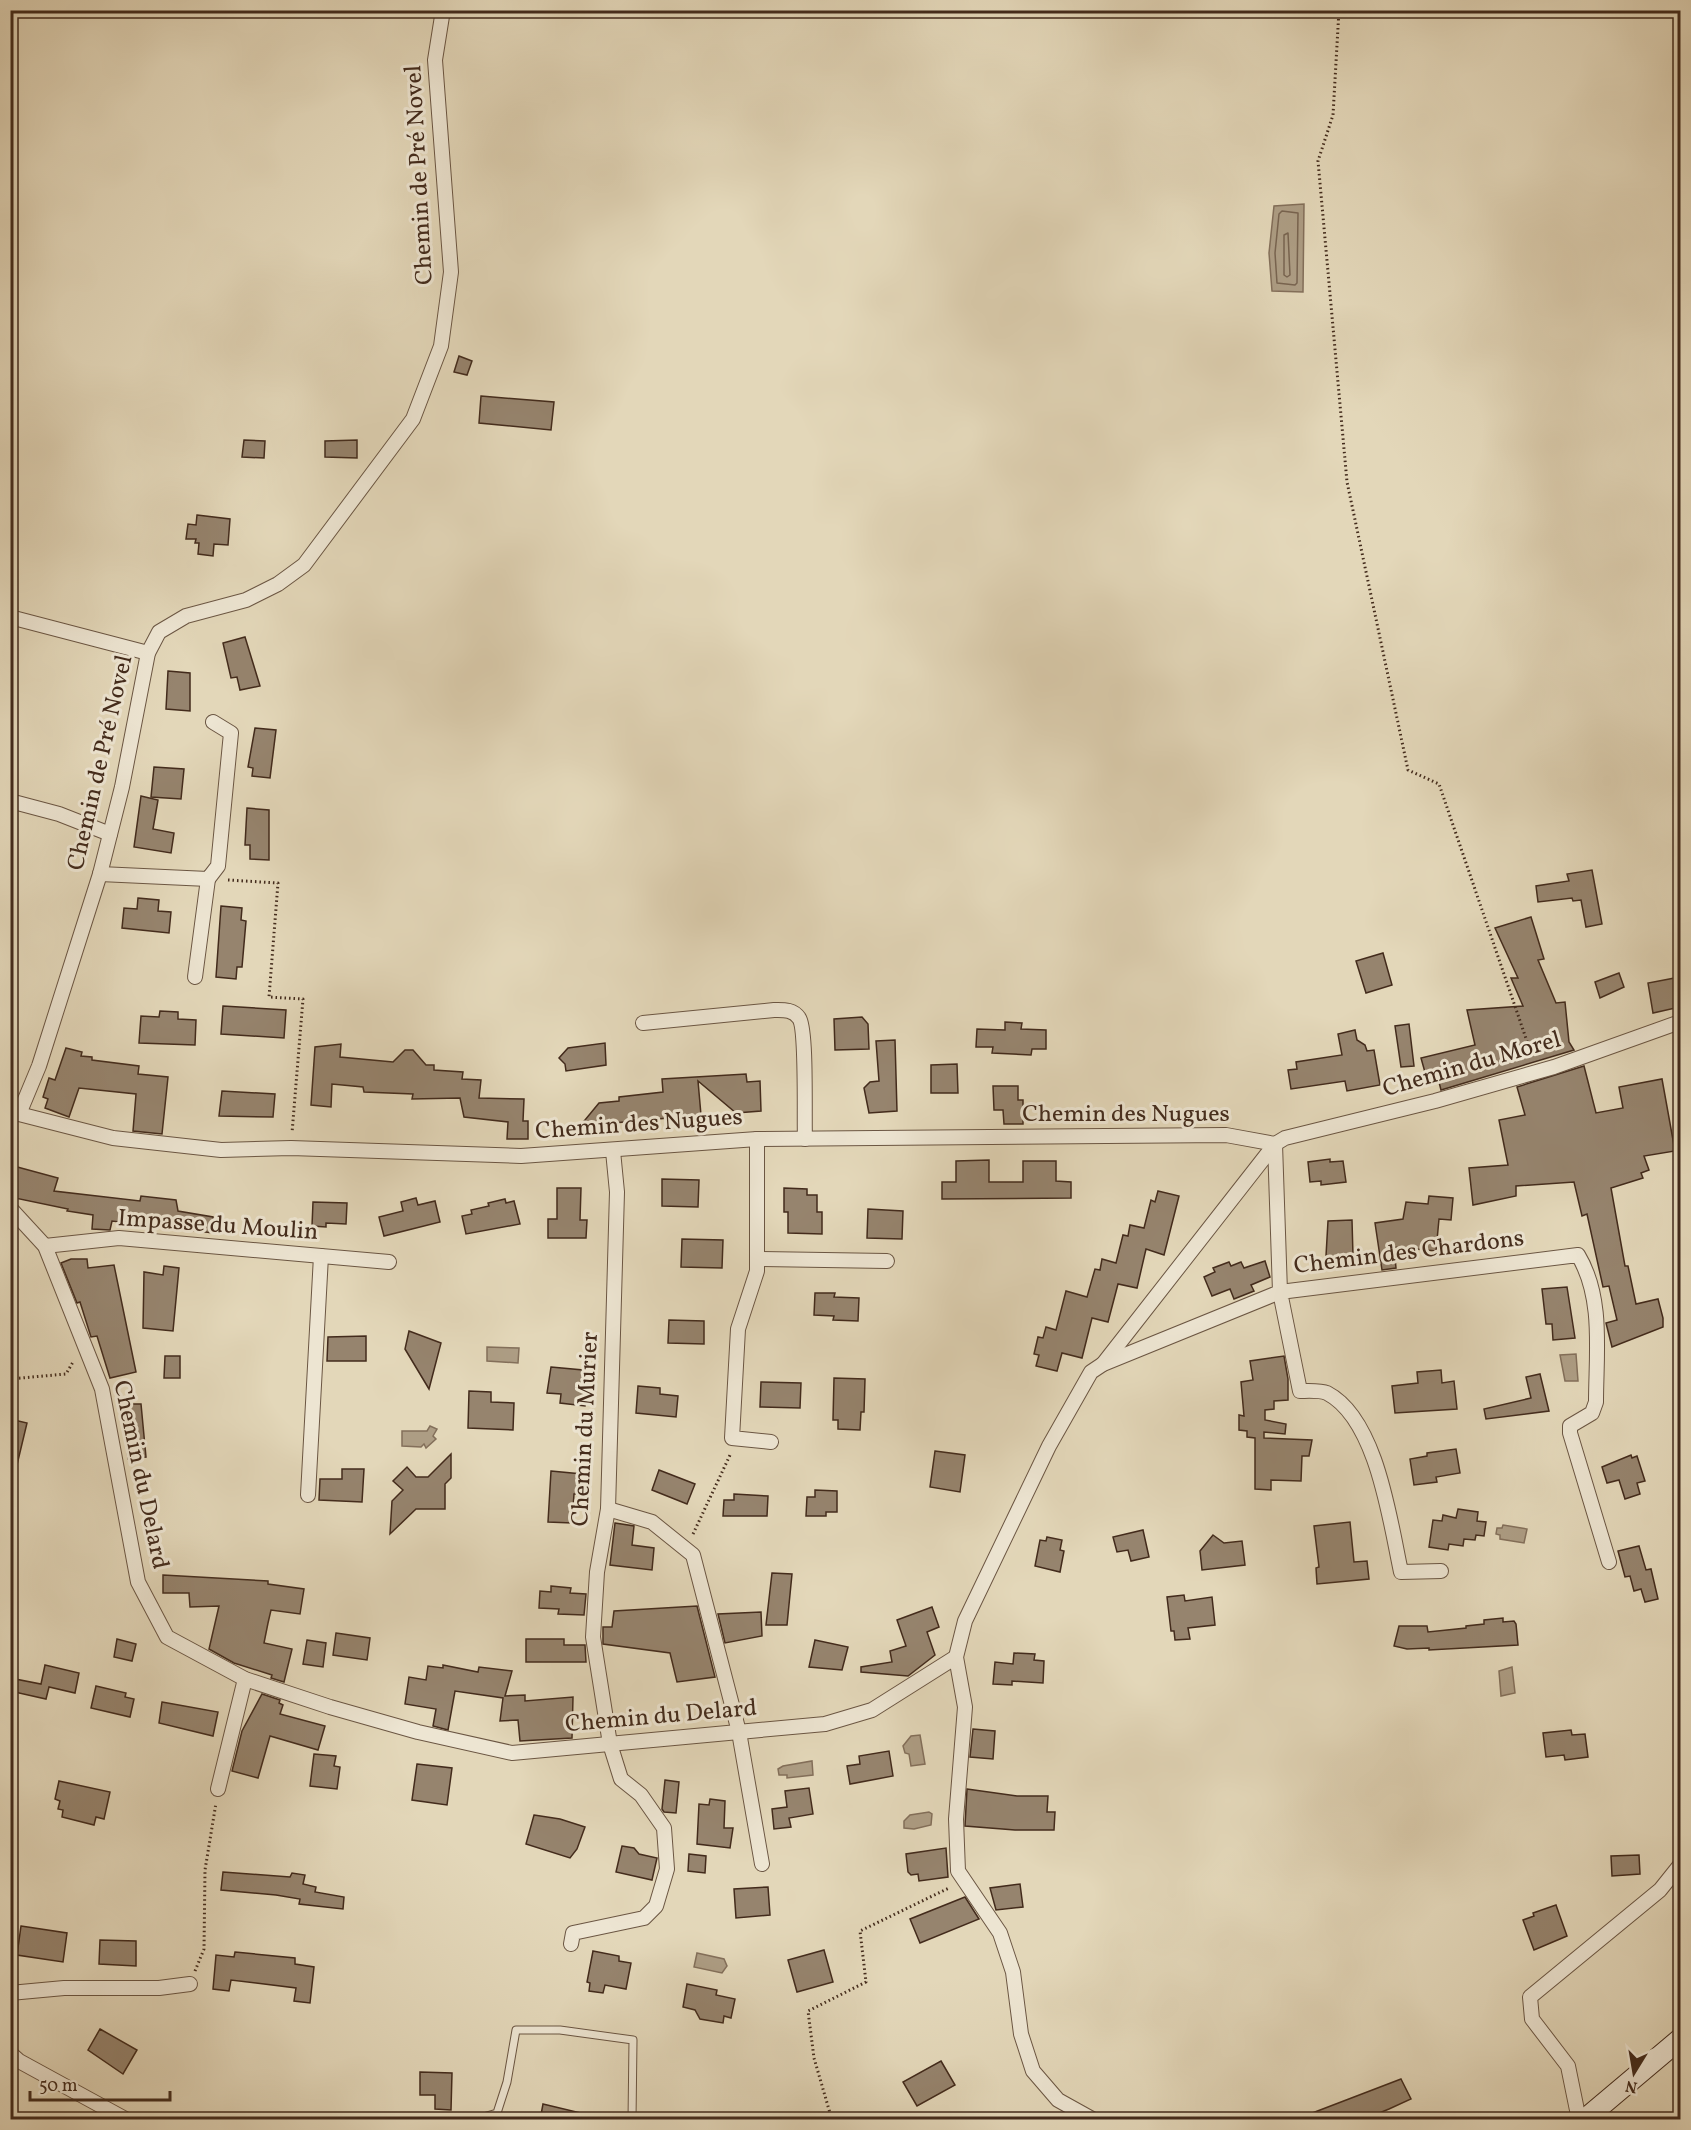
<svg xmlns="http://www.w3.org/2000/svg" width="1691" height="2130" font-family="Vollkorn,serif">
  <style>
    .water { fill: #ad9d84; stroke: #836f5a; stroke-width: 1.5 }
    .lines { fill: none; stroke-linecap: round; stroke-linejoin: round }
    .shore { stroke: #786450; stroke-width: 1.5 }
    .building { fill: #96846e; stroke: #432b1c; stroke-width: 1.5 }
    .lane-casing { stroke: #6b5643; stroke-width: 9 }
    .street-casing { stroke: #6b5643; stroke-width: 16 }
    .secondary-casing { stroke: #432b1c; stroke-width: 22 }
    .path { stroke: #432b1c; stroke-width: 3; stroke-dasharray: 1.5 3; stroke-linecap: butt }
    .lane { stroke: #ede5d2; stroke-width: 7 }
    .street { stroke: #ede5d2; stroke-width: 14 }
    .secondary { stroke: #ede5d2; stroke-width: 20 }
    .labels { text-anchor: middle; dominant-baseline: central; stroke-width: 6; stroke-linejoin: round; paint-order: stroke }
    .street-label { font-size: 24px; fill: #432b1c; stroke: #ede5d2 }
  </style>
  <rect width="100%" height="100%" fill="#e3d7b9"/>
  <filter id="stains"><feTurbulence type="fractalNoise" baseFrequency=".00333" numOctaves="4"/><feColorMatrix values="0 0 0 0 .2 0 0 0 0 .09 0 0 0 0 .02 0 0 0 .5 -.17"/></filter>
  <radialGradient id="worn" r=".72"><stop offset=".6" stop-color="#630" stop-opacity="0"/><stop offset="1" stop-color="#630" stop-opacity=".3"/></radialGradient>
  <g class="water">
    <polygon points="1304,204 1303,292 1272,291 1269,253 1274,206"/>
    <polygon points="487,1347 519,1348 518,1363 487,1361"/>
    <polygon points="1576,1354 1578,1381 1565,1381 1560,1355"/>
    <polygon points="430,1426 437,1429 433,1436 436,1439 426,1448 424,1444 421,1447 402,1446 402,1431 427,1431"/>
    <polygon points="1503,1525 1527,1529 1524,1543 1500,1539 1500,1535 1496,1534 1497,1528 1502,1528"/>
    <polygon points="1512,1667 1515,1693 1501,1696 1499,1671"/>
    <polygon points="920,1735 925,1764 911,1766 909,1754 905,1753 903,1746 911,1736"/>
    <polygon points="812,1761 813,1775 787,1778 787,1775 779,1775 778,1769 783,1766"/>
    <polygon points="929,1812 932,1814 931,1825 914,1829 904,1828 904,1821 910,1815"/>
    <polygon points="697,1953 724,1959 727,1966 722,1973 694,1967"/>
  </g>
  <g class="lines">
    <g class="shore">
      <polygon points="1282,211 1298,213 1297,283 1295,285 1277,283 1275,253 1279,214"/>
      <polygon points="1288,233 1290,275 1287,277 1284,275 1284,235"/>
    </g>
  </g>
  <g class="building">
    <polygon points="459,356 472,361 467,375 454,372"/>
    <polygon points="481,396 554,402 551,430 479,423"/>
    <polygon points="244,440 265,441 264,458 242,457"/>
    <polygon points="357,440 357,458 325,457 325,441"/>
    <polygon points="197,515 230,519 228,545 214,544 213,556 198,554 199,543 195,543 196,539 186,539 188,524 196,525"/>
    <polygon points="245,637 260,686 240,690 237,677 231,678 223,643"/>
    <polygon points="168,671 190,673 190,711 166,709"/>
    <polygon points="255,728 276,730 270,778 252,776 253,768 248,767"/>
    <polygon points="154,767 184,769 181,799 151,797"/>
    <polygon points="141,796 158,800 153,829 174,833 171,853 134,847"/>
    <polygon points="247,808 269,810 269,860 250,859 250,845 245,845"/>
    <polygon points="1592,870 1602,924 1586,927 1581,900 1573,901 1572,898 1538,902 1536,886 1569,881 1567,874"/>
    <polygon points="138,898 159,900 158,911 171,912 169,933 122,928 124,908 137,909"/>
    <polygon points="221,906 242,908 241,920 246,921 242,967 237,967 236,979 216,977"/>
    <polygon points="1531,917 1544,959 1538,960 1556,1003 1565,1002 1569,1042 1574,1050 1441,1090 1437,1074 1426,1076 1421,1058 1475,1045 1467,1010 1523,1006 1511,978 1518,978 1495,928"/>
    <polygon points="1383,953 1392,985 1366,993 1356,961"/>
    <polygon points="1619,973 1624,987 1600,998 1595,982"/>
    <polygon points="1680,977 1680,1007 1653,1013 1648,983"/>
    <polygon points="223,1006 286,1010 284,1038 221,1034"/>
    <polygon points="160,1011 178,1012 178,1019 196,1020 195,1045 139,1043 141,1016 159,1017"/>
    <polygon points="862,1017 868,1024 869,1049 835,1050 834,1019"/>
    <polygon points="1005,1022 1022,1023 1021,1029 1046,1030 1046,1049 1032,1049 1031,1055 992,1053 993,1047 976,1047 977,1029 1005,1030"/>
    <polygon points="1409,1024 1414,1066 1401,1067 1395,1026"/>
    <polygon points="1355,1030 1357,1040 1365,1045 1367,1051 1374,1050 1380,1085 1347,1091 1345,1081 1291,1089 1288,1070 1297,1069 1296,1062 1342,1055 1338,1034"/>
    <polygon points="895,1040 897,1111 869,1113 864,1088 870,1082 879,1081 876,1041"/>
    <polygon points="605,1043 606,1065 566,1071 565,1064 559,1058 568,1048"/>
    <polygon points="341,1044 340,1057 393,1062 405,1050 413,1050 426,1065 434,1065 434,1070 463,1072 462,1079 481,1080 479,1098 524,1099 523,1121 528,1121 528,1139 507,1139 508,1122 464,1117 460,1098 412,1099 413,1094 364,1092 363,1087 332,1084 331,1107 311,1105 315,1047"/>
    <polygon points="66,1048 82,1052 81,1056 92,1057 92,1060 139,1066 138,1074 168,1077 162,1134 133,1131 136,1094 79,1088 69,1117 45,1108 48,1099 43,1097 49,1078 55,1080"/>
    <polygon points="957,1064 958,1093 931,1093 931,1065"/>
    <polygon points="1584,1066 1596,1113 1623,1108 1619,1087 1662,1079 1675,1151 1644,1156 1649,1170 1641,1173 1643,1178 1611,1188 1625,1266 1628,1266 1636,1304 1658,1299 1663,1318 1663,1327 1612,1347 1606,1323 1617,1320 1609,1286 1603,1287 1587,1214 1582,1216 1574,1182 1516,1186 1516,1196 1473,1205 1469,1168 1508,1165 1499,1120 1525,1115 1517,1087"/>
    <polygon points="746,1074 747,1082 760,1081 761,1111 736,1113 698,1081 701,1115 580,1126 599,1103 619,1101 619,1097 663,1092 662,1079"/>
    <polygon points="993,1086 1018,1086 1018,1100 1023,1100 1023,1124 1004,1124 1003,1110 994,1110"/>
    <polygon points="222,1091 275,1094 273,1117 219,1116"/>
    <polygon points="1330,1159 1330,1162 1343,1161 1346,1182 1321,1185 1321,1181 1310,1182 1308,1162"/>
    <polygon points="989,1160 989,1182 1023,1182 1023,1161 1056,1161 1056,1181 1071,1182 1071,1198 942,1199 942,1182 956,1182 956,1161"/>
    <polygon points="10,1165 58,1178 54,1191 140,1201 141,1196 176,1200 178,1211 213,1217 213,1233 112,1221 110,1230 92,1229 93,1215 67,1211 68,1209 10,1197"/>
    <polygon points="662,1179 699,1180 698,1207 662,1206"/>
    <polygon points="557,1188 581,1188 580,1220 587,1220 586,1238 548,1238 548,1219 557,1219"/>
    <polygon points="784,1188 807,1189 807,1195 817,1195 817,1212 822,1212 822,1234 788,1233 788,1212 784,1212"/>
    <polygon points="1158,1191 1179,1196 1164,1255 1146,1249 1137,1288 1118,1284 1108,1322 1092,1318 1082,1358 1062,1353 1057,1371 1036,1366 1039,1355 1034,1354 1038,1337 1043,1338 1046,1327 1056,1330 1066,1291 1087,1297 1095,1269 1100,1270 1102,1259 1116,1263 1123,1235 1128,1236 1130,1225 1144,1228 1151,1200 1155,1202"/>
    <polygon points="1429,1196 1453,1198 1451,1220 1439,1219 1436,1251 1394,1247 1396,1268 1382,1270 1375,1223 1403,1219 1406,1202 1428,1204"/>
    <polygon points="416,1198 418,1205 435,1201 440,1222 384,1236 379,1217 403,1211 401,1202"/>
    <polygon points="505,1199 506,1203 514,1201 520,1224 466,1234 462,1216 472,1214 471,1210 489,1206 488,1203"/>
    <polygon points="313,1202 347,1203 346,1224 326,1223 326,1227 312,1226"/>
    <polygon points="868,1209 903,1211 902,1239 867,1238"/>
    <polygon points="1352,1220 1353,1256 1326,1256 1328,1221"/>
    <polygon points="682,1239 723,1240 722,1268 681,1267"/>
    <polygon points="71,1259 87,1259 88,1268 114,1265 136,1372 110,1378 97,1336 91,1337 80,1302 77,1303 61,1263"/>
    <polygon points="1265,1261 1270,1277 1251,1285 1254,1291 1234,1299 1230,1289 1212,1296 1204,1277 1215,1272 1213,1268 1229,1262 1231,1266 1241,1262 1244,1268"/>
    <polygon points="164,1266 179,1268 173,1331 143,1328 144,1272 163,1275"/>
    <polygon points="1567,1287 1575,1338 1553,1340 1552,1324 1546,1324 1542,1289"/>
    <polygon points="815,1293 835,1293 834,1297 859,1298 858,1321 833,1320 834,1316 814,1315"/>
    <polygon points="669,1320 704,1321 704,1344 668,1343"/>
    <polygon points="409,1331 441,1343 429,1389 405,1349"/>
    <polygon points="366,1336 366,1361 327,1361 328,1337"/>
    <polygon points="165,1356 180,1356 180,1378 164,1378"/>
    <polygon points="1284,1356 1288,1379 1288,1400 1274,1401 1274,1409 1265,1410 1265,1420 1286,1424 1285,1434 1264,1432 1264,1438 1312,1440 1309,1456 1302,1456 1301,1481 1271,1480 1271,1490 1255,1489 1255,1438 1247,1437 1247,1431 1239,1430 1239,1415 1244,1416 1241,1382 1253,1380 1250,1361"/>
    <polygon points="551,1367 583,1370 581,1387 587,1388 585,1406 560,1403 561,1394 547,1393"/>
    <polygon points="1441,1370 1442,1383 1454,1381 1457,1409 1395,1413 1392,1386 1418,1383 1417,1372"/>
    <polygon points="1540,1374 1549,1411 1486,1419 1484,1409 1531,1398 1526,1377"/>
    <polygon points="834,1378 865,1379 864,1412 861,1412 860,1430 838,1429 838,1420 833,1420"/>
    <polygon points="761,1382 801,1383 800,1408 760,1407"/>
    <polygon points="638,1386 660,1388 660,1394 678,1396 676,1417 636,1413"/>
    <polygon points="469,1391 491,1392 491,1402 514,1403 513,1430 468,1428"/>
    <polygon points="123,1404 141,1404 146,1457 128,1459"/>
    <polygon points="10,1419 27,1423 16,1469 10,1469"/>
    <polygon points="1456,1449 1460,1473 1436,1477 1437,1482 1414,1485 1410,1459 1427,1456 1427,1453"/>
    <polygon points="935,1451 965,1455 960,1492 930,1487"/>
    <polygon points="451,1454 451,1478 445,1484 445,1509 416,1509 390,1534 392,1501 403,1490 393,1481 407,1467 416,1477 428,1477"/>
    <polygon points="1631,1455 1632,1458 1637,1456 1645,1481 1637,1483 1640,1494 1625,1499 1619,1480 1607,1483 1602,1467"/>
    <polygon points="342,1469 364,1469 362,1502 319,1500 320,1479 342,1479"/>
    <polygon points="659,1470 695,1484 687,1504 652,1490"/>
    <polygon points="551,1471 582,1474 580,1494 574,1494 572,1523 548,1522"/>
    <polygon points="815,1490 837,1491 837,1512 826,1512 826,1516 806,1516 807,1497 815,1497"/>
    <polygon points="734,1494 768,1496 767,1516 723,1516 724,1500 734,1500"/>
    <polygon points="1458,1509 1478,1512 1477,1521 1486,1522 1484,1536 1476,1535 1475,1540 1464,1539 1463,1546 1449,1544 1448,1550 1429,1547 1433,1520 1442,1521 1443,1515 1456,1518"/>
    <polygon points="1350,1522 1354,1562 1367,1561 1369,1579 1317,1584 1316,1568 1319,1567 1314,1526"/>
    <polygon points="615,1523 634,1526 632,1545 654,1548 652,1570 610,1565"/>
    <polygon points="1143,1530 1149,1557 1131,1561 1128,1550 1117,1552 1113,1537"/>
    <polygon points="1213,1535 1224,1543 1242,1541 1245,1565 1202,1570 1200,1551"/>
    <polygon points="1047,1537 1062,1540 1060,1550 1064,1551 1060,1572 1035,1566 1040,1540 1046,1541"/>
    <polygon points="1639,1546 1646,1570 1651,1569 1658,1599 1645,1602 1641,1589 1634,1591 1630,1576 1625,1577 1618,1551"/>
    <polygon points="772,1573 792,1574 787,1625 766,1625"/>
    <polygon points="163,1575 268,1581 268,1584 304,1589 300,1614 271,1610 268,1623 264,1643 292,1649 284,1682 271,1678 272,1675 234,1663 209,1649 219,1606 190,1607 189,1593 163,1593"/>
    <polygon points="551,1586 571,1588 570,1593 586,1594 584,1615 558,1614 559,1609 539,1608 540,1591 551,1592"/>
    <polygon points="1184,1595 1185,1601 1212,1597 1215,1625 1188,1628 1190,1639 1175,1640 1174,1631 1171,1631 1167,1597"/>
    <polygon points="697,1606 715,1677 677,1682 670,1653 603,1644 603,1627 612,1627 614,1611"/>
    <polygon points="932,1607 939,1627 927,1632 935,1655 908,1676 861,1672 861,1667 892,1662 890,1651 906,1646 897,1620"/>
    <polygon points="761,1612 762,1636 725,1643 718,1614"/>
    <polygon points="1503,1618 1503,1622 1514,1621 1516,1624 1518,1645 1429,1650 1429,1648 1407,1649 1394,1646 1399,1626 1427,1626 1428,1632 1466,1628 1466,1626 1484,1624 1484,1620"/>
    <polygon points="336,1633 370,1638 367,1660 333,1655"/>
    <polygon points="117,1639 136,1644 132,1661 114,1657"/>
    <polygon points="526,1639 564,1639 564,1645 585,1645 586,1662 526,1662"/>
    <polygon points="307,1640 326,1643 323,1667 303,1664"/>
    <polygon points="815,1640 848,1647 842,1670 809,1667"/>
    <polygon points="1014,1653 1035,1654 1034,1660 1044,1661 1043,1683 1012,1681 1012,1685 993,1684 995,1662 1013,1664"/>
    <polygon points="45,1665 79,1673 75,1693 49,1687 46,1699 10,1691 10,1678 41,1684"/>
    <polygon points="443,1665 478,1672 479,1667 512,1671 505,1696 525,1695 525,1701 573,1697 572,1738 520,1741 518,1720 500,1721 503,1698 455,1691 448,1730 433,1726 436,1709 405,1704 409,1677 426,1680 428,1666 443,1668"/>
    <polygon points="96,1686 126,1693 125,1697 134,1699 130,1717 91,1708"/>
    <polygon points="262,1694 280,1700 279,1703 283,1705 280,1714 325,1726 318,1750 270,1736 258,1778 232,1771 242,1731"/>
    <polygon points="162,1702 218,1712 213,1736 159,1723"/>
    <polygon points="973,1729 995,1731 993,1759 970,1757"/>
    <polygon points="1571,1730 1572,1735 1585,1734 1588,1757 1565,1760 1564,1755 1546,1757 1543,1733"/>
    <polygon points="889,1751 893,1776 850,1784 847,1766 860,1764 859,1756"/>
    <polygon points="314,1754 336,1756 334,1766 340,1767 337,1789 310,1786"/>
    <polygon points="417,1764 452,1768 447,1805 412,1800"/>
    <polygon points="665,1780 679,1782 676,1813 664,1812 662,1809"/>
    <polygon points="59,1781 110,1792 104,1819 96,1817 94,1825 62,1817 63,1810 58,1809 60,1801 55,1799"/>
    <polygon points="809,1788 813,1814 789,1818 791,1827 774,1829 772,1809 787,1807 785,1791"/>
    <polygon points="967,1789 1017,1796 1048,1796 1047,1812 1055,1812 1054,1830 1015,1830 965,1826"/>
    <polygon points="710,1799 725,1801 724,1828 733,1828 730,1848 697,1844 699,1804 709,1805"/>
    <polygon points="534,1815 560,1819 585,1827 577,1849 570,1858 526,1844"/>
    <polygon points="622,1846 634,1848 639,1854 657,1858 652,1880 616,1872"/>
    <polygon points="946,1848 948,1877 919,1881 918,1874 911,1875 908,1872 906,1854"/>
    <polygon points="689,1854 706,1856 705,1873 688,1871"/>
    <polygon points="1639,1855 1640,1874 1612,1876 1611,1856"/>
    <polygon points="223,1872 290,1877 292,1873 305,1875 303,1884 316,1887 315,1892 344,1897 343,1909 299,1904 300,1899 276,1895 221,1890"/>
    <polygon points="1020,1884 1023,1907 996,1910 990,1888"/>
    <polygon points="768,1887 770,1915 736,1918 734,1889"/>
    <polygon points="965,1897 979,1919 920,1943 910,1919"/>
    <polygon points="1556,1905 1567,1936 1534,1950 1523,1920 1534,1916 1533,1913"/>
    <polygon points="21,1926 67,1933 63,1962 17,1955"/>
    <polygon points="100,1940 136,1941 136,1966 99,1964"/>
    <polygon points="824,1950 833,1982 797,1992 788,1960"/>
    <polygon points="593,1951 619,1956 619,1961 631,1963 626,1989 605,1985 603,1993 589,1991 590,1983 587,1982"/>
    <polygon points="235,1952 295,1958 295,1964 314,1967 310,2003 294,2001 296,1988 231,1980 229,1991 213,1989 216,1955 234,1957"/>
    <polygon points="687,1984 717,1990 716,1995 735,1999 731,2018 724,2016 723,2023 700,2019 695,2010 683,2007"/>
    <polygon points="100,2029 137,2050 123,2074 88,2050"/>
    <polygon points="941,2061 955,2085 917,2106 903,2082"/>
    <polygon points="420,2072 452,2073 451,2110 435,2109 435,2095 420,2095"/>
    <polygon points="1401,2079 1411,2099 1389,2109 1362,2120 1294,2120"/>
    <polygon points="543,2104 585,2114 584,2120 540,2120"/>
  </g>
  <g class="lines">
    <defs>
      <polyline id="lane" points="473,2120 497,2113 507,2082 516,2030 560,2030 633,2040 632,2120"/>
      <g id="street">
        <polyline points="10,617 148,653"/>
        <polyline points="10,801 59,814 110,834"/>
        <polyline points="100,874 208,879 218,866 231,733 213,722"/>
        <polyline points="195,977 208,879"/>
        <path d="M643,1023L774,1010C783,1010 793,1009 799,1018C807,1029 804,1120 805,1139"/>
        <polyline points="19,1114 39,1066 100,874 122,787 148,653 159,632 186,616 246,600 278,584 304,565 413,419 441,346 451,272 435,60 443,10"/>
        <polyline points="19,1114 113,1138 221,1150 291,1148 521,1156 757,1139 1226,1135 1275,1144"/>
        <polyline points="757,1139 757,1271 738,1329 732,1438 771,1442"/>
        <polyline points="10,1208 45,1246 102,1389 138,1582 167,1637 245,1679 330,1707 418,1732 512,1753 825,1724 872,1710 956,1657"/>
        <polyline points="45,1246 119,1238 389,1262"/>
        <polyline points="757,1259 887,1261"/>
        <polyline points="1103,1364 1275,1144 1285,1138 1435,1101 1554,1067 1680,1022"/>
        <polyline points="308,1495 321,1256"/>
        <polyline points="608,1509 652,1522 693,1555 739,1732 762,1864"/>
        <path d="M1441,1571L1401,1572C1390,1521 1377,1419 1327,1393C1320,1390 1307,1391 1300,1391L1280,1292L1578,1255C1604,1298 1596,1354 1596,1402L1592,1413L1570,1426V1433L1609,1562"/>
        <polyline points="218,1789 245,1679"/>
        <polyline points="571,1944 573,1933 644,1918 656,1906 667,1869 664,1828 641,1795 621,1779 610,1744 593,1637 597,1572 608,1509 617,1192 613,1151"/>
        <polyline points="10,1993 64,1988 159,1988 190,1984"/>
        <polyline points="10,2053 19,2061 127,2120"/>
        <polyline points="1094,2120 1058,2100 1033,2071 1021,2034 1013,1972 1000,1933 958,1871 956,1819 965,1707 956,1657 965,1621 1049,1446 1091,1372 1103,1364 1280,1292 1275,1144"/>
        <polyline points="1579,2120 1568,2066 1532,2019 1530,1997 1660,1890 1680,1865"/>
      </g>
      <polyline id="secondary" points="1584,2120 1680,2039"/>
    </defs>
    <use href="#lane" class="lane-casing"/>
    <use href="#street" class="street-casing"/>
    <use href="#secondary" class="secondary-casing"/>
    <g class="path">
      <polyline points="1339,10 1333,115 1318,161 1347,482 1408,770 1439,784 1532,1056"/>
      <polyline points="228,880 278,883 269,997 303,999 292,1133"/>
      <polyline points="10,1379 66,1374 73,1362"/>
      <polyline points="693,1534 731,1453"/>
      <polyline points="195,1971 204,1949 205,1870 216,1803"/>
      <polyline points="832,2120 814,2058 808,2011 866,1982 860,1931 949,1888"/>
    </g>
    <use href="#lane" class="lane"/>
    <use href="#street" class="street"/>
    <use href="#secondary" class="secondary"/>
  </g>
  <g class="labels">
    <g class="street-label">
      <text transform="translate(420 175) rotate(-93)">Chemin de Pré Novel</text>
      <text transform="translate(101 763) rotate(-77)">Chemin de Pré Novel</text>
      <text transform="translate(1472 1065) rotate(-16)">Chemin du Morel</text>
      <text x="1126" y="1115">Chemin des Nugues</text>
      <text transform="translate(639 1125) rotate(-4)">Chemin des Nugues</text>
      <text transform="translate(218 1226) rotate(4)">Impasse du Moulin</text>
      <text transform="translate(1409 1253) rotate(-7)">Chemin des Chardons</text>
      <text transform="translate(586 1429) rotate(-87)">Chemin du Murier</text>
      <text transform="translate(140 1475) rotate(78)">Chemin du Delard</text>
      <text transform="translate(661 1717) rotate(-5)">Chemin du Delard</text>
    </g>
  </g>
  <rect width="1691" height="2130" fill="none" stroke="#e3d7b9" stroke-width="36"/>
  <rect x="12" y="12" width="1667" height="2106" fill="none" stroke="#432b1c" stroke-width="3"/>
  <rect x="18" y="18" width="1655" height="2094" fill="none" stroke="#432b1c" stroke-width="1.5"/>
  <g transform="translate(1634 2073) rotate(191)" stroke="#ede5d2" stroke-width="4.5" paint-order="stroke">
  <path d="M0-4.5L10 22L0 15L-10 22Z" fill="#432b1c"/>
  <text y="-9" font-size="16" font-weight="bold" text-anchor="middle" fill="#432b1c">N</text>
  </g>
  <path d="M30 2091v9h140v-9" fill="none" stroke="#432b1c" stroke-width="3"/>
  <text x="39" y="2091" font-size="18" fill="#432b1c" stroke="#ede5d2" stroke-width="4.5" paint-order="stroke">50 m</text>
  <rect width="100%" height="100%" filter="url(#stains)"/>
  <rect width="100%" height="100%" fill="url(#worn)"/>
</svg>
